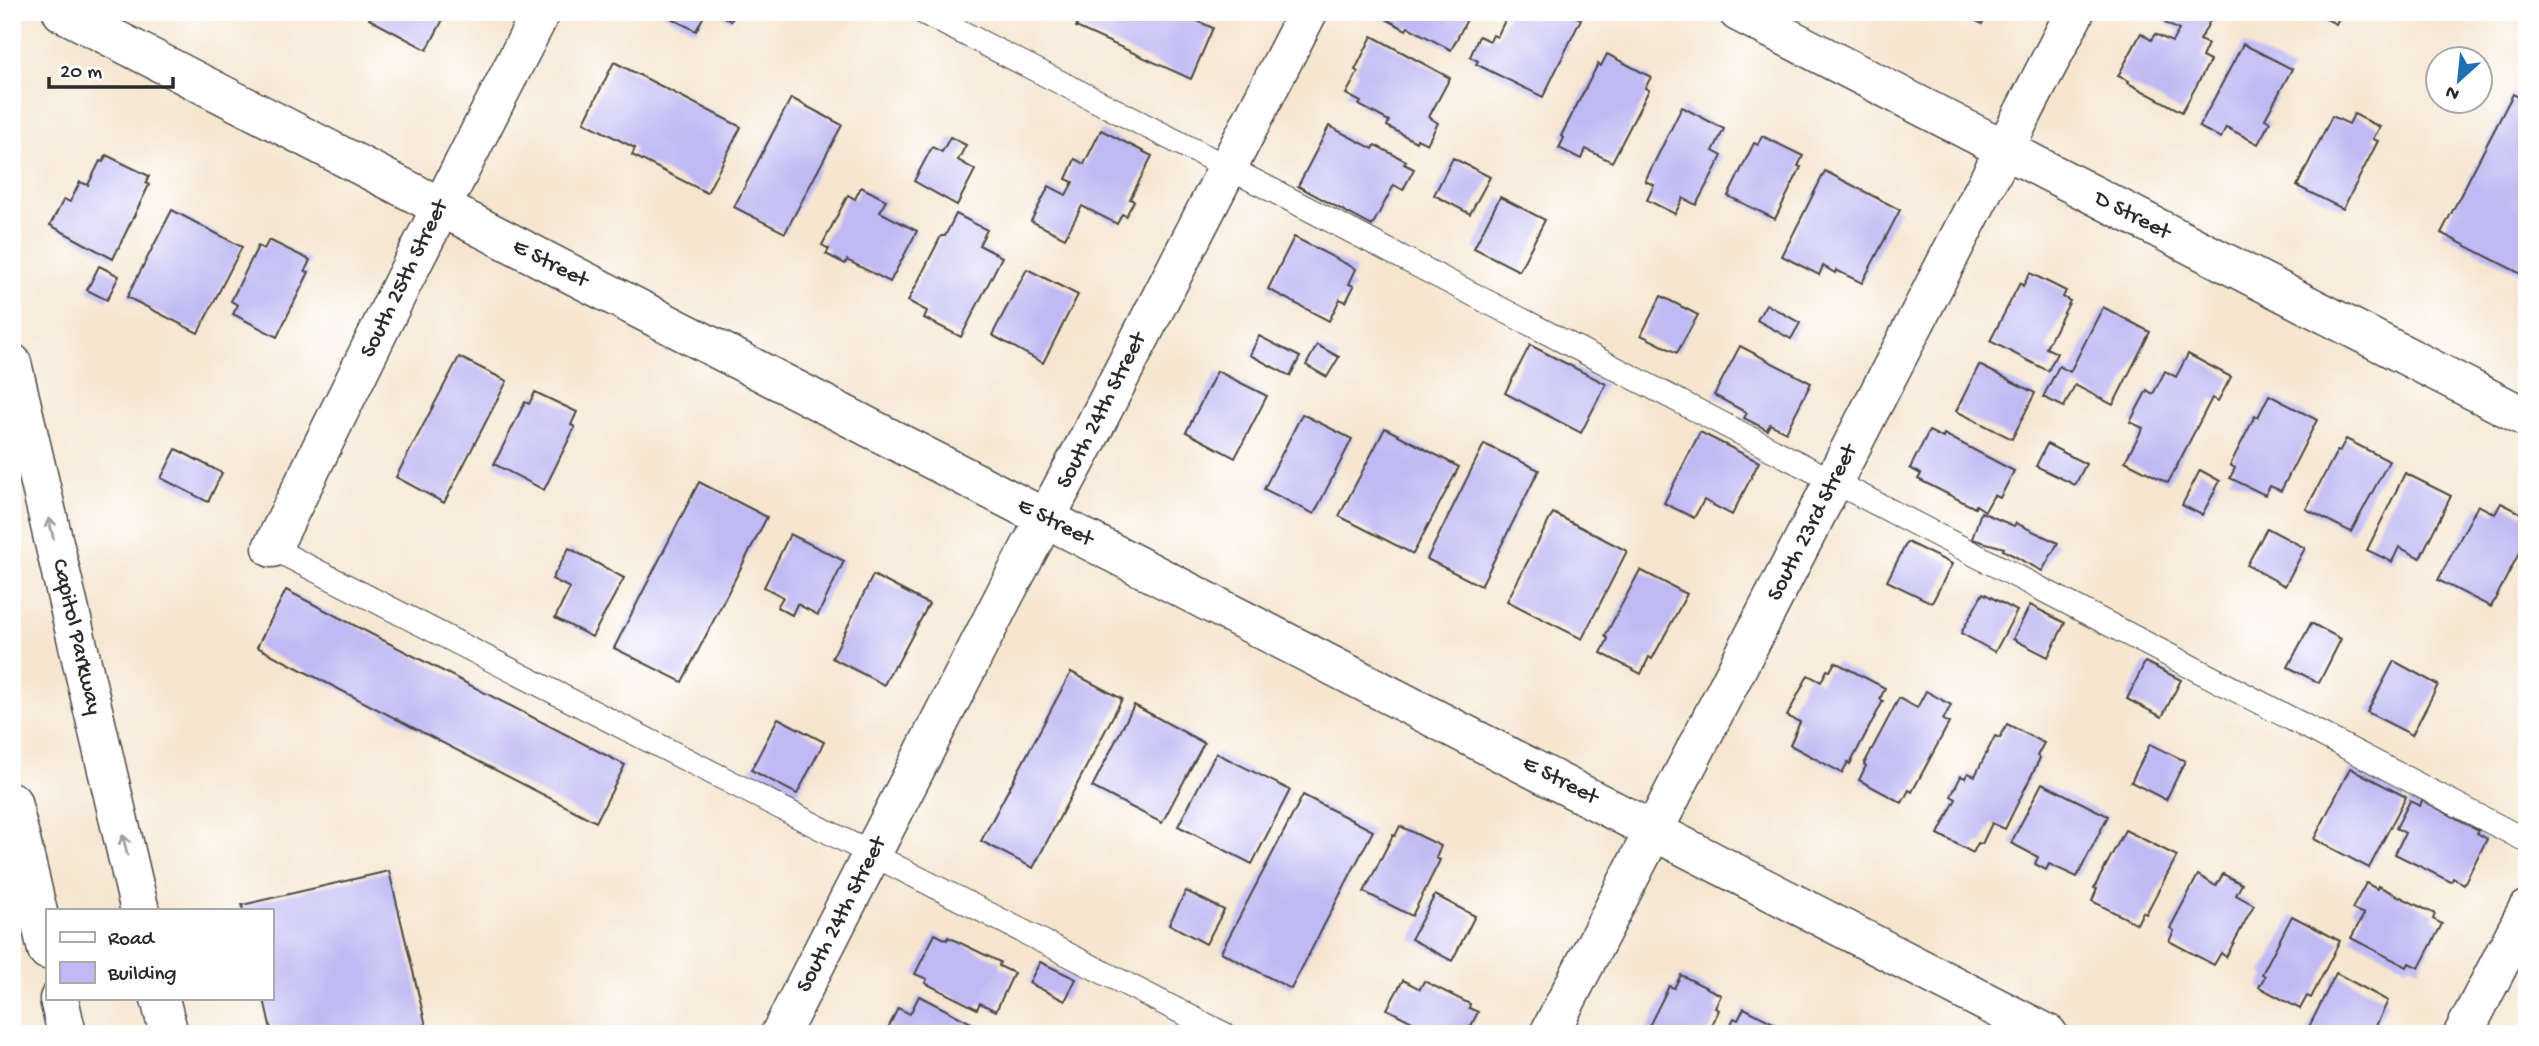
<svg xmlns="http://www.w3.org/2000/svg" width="2539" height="1046" font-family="'Gochi Hand',sans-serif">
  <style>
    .building { fill: #c0b9f3 }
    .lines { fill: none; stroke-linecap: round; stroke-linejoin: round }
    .lane-casing { stroke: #494744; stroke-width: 25 }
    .street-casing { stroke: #494744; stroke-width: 41 }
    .secondary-casing { stroke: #494744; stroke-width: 41 }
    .lane { stroke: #fff; stroke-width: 23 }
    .street { stroke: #fff; stroke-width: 38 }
    .secondary { stroke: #fff; stroke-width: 38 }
    .oneway { stroke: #a0a0a0 }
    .labels { text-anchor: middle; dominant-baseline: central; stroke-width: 6; stroke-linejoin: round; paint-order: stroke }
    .street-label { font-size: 23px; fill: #2b2b2b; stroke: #fff }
  </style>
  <rect width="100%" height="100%" fill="#fff"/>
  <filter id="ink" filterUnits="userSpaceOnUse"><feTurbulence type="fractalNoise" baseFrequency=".0143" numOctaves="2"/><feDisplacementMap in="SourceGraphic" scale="14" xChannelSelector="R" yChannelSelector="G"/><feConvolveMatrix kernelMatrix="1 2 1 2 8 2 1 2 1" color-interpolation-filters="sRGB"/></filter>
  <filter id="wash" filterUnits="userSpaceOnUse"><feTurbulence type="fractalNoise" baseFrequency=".00686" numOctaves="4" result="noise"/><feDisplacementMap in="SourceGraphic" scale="28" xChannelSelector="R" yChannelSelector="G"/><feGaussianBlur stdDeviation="1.57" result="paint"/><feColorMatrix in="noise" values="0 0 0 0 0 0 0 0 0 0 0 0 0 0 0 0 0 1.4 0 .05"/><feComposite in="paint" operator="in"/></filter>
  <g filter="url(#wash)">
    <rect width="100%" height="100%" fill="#f6e6d0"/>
    <g id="blocks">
      <g class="building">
        <polygon points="373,12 447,12 427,50 369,19"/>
        <polygon points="659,12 706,12 696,31"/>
        <polygon points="716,12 736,12 731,21"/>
        <polygon points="1082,12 1178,12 1213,28 1191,79 1076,27"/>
        <polygon points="1388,12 1471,12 1451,50 1408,27 1406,30 1384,18"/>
        <polygon points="1509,12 1566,12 1581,19 1543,97 1476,64 1478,61 1470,57 1479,36 1490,41 1493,35 1497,37"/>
        <polygon points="1959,12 1988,12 1982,24"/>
        <polygon points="2170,12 2203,12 2212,17 2200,40 2208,44 2202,57 2210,61 2182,112 2128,83 2129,81 2118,76 2141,33 2151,40 2155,34 2172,42 2179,30 2165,23"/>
        <polygon points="2312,12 2342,12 2336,24"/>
        <polygon points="1372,36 1450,78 1429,117 1438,123 1427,144 1417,139 1416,142 1387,126 1389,121 1359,105 1361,102 1346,94 1358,72 1355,70"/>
        <polygon points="2243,44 2292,69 2265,119 2270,122 2258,144 2226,127 2221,138 2199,127"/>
        <polygon points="1607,54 1651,77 1645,88 1649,90 1612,162 1586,149 1581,159 1559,148 1564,138 1561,136 1598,64 1601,66"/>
        <polygon points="614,62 741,127 707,193 632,155 635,148 584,122"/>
        <polygon points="2513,94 2527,102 2527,277 2441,233"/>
        <polygon points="791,98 842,125 785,233 734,207"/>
        <polygon points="1682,107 1724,129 1713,151 1722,156 1696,205 1683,198 1675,214 1647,200 1654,185 1645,181"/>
        <polygon points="2354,114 2380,127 2373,139 2378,141 2343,209 2297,186 2332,116 2349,124"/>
        <polygon points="1329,126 1373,149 1375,145 1406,161 1404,164 1414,169 1403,190 1394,185 1372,226 1298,186"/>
        <polygon points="1101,130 1152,156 1130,199 1134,201 1126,216 1122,214 1117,224 1082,206 1065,238 1031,221 1049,186 1066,195 1073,182 1066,179 1075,159 1084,164"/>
        <polygon points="1762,136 1803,156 1798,166 1801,167 1775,219 1728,196 1754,143 1758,145"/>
        <polygon points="950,137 966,145 958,160 975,170 957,205 914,181 932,147 942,152"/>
        <polygon points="106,155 149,176 146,183 149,185 113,259 50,225 64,199 70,202 80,182 88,185 100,161 103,162"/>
        <polygon points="1453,158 1490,177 1470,214 1434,195"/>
        <polygon points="1825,171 1900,210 1862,283 1836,270 1835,273 1823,266 1819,275 1782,256"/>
        <polygon points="861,187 886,200 880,212 917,231 890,282 847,260 845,264 826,254 829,249 822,245 848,195 855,199"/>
        <polygon points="1500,197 1545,220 1519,271 1474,248"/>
        <polygon points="172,210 242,247 198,333 127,297"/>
        <polygon points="956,214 987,230 979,245 1002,257 961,337 924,318 927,311 908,301 941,236 945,236"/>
        <polygon points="1294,237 1356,269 1349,284 1354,286 1346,302 1340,299 1329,321 1268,289"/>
        <polygon points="269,240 310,260 305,271 309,272 277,337 233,314 238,305 231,301 258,246 264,249"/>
        <polygon points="99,266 119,276 107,300 87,290"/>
        <polygon points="1027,269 1078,295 1043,363 992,335"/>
        <polygon points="2030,273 2066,291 2063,297 2070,301 2046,348 2057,353 2048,371 1990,341 2020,283 2023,286"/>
        <polygon points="1661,296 1698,315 1677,353 1641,335"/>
        <polygon points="1766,304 1800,323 1791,339 1757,320"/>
        <polygon points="2103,307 2150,332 2113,405 2075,385 2064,407 2043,397 2059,366 2070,372"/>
        <polygon points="1259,336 1300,357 1290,376 1250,355"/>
        <polygon points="1317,345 1339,357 1327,377 1306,365"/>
        <polygon points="1530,345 1606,384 1581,433 1505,393"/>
        <polygon points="1740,346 1811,383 1786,432 1770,424 1767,430 1744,418 1747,413 1714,395"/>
        <polygon points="2188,354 2231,377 2218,401 2212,398 2168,483 2125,461 2143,428 2130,422 2147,390 2153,394 2165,371 2176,377"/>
        <polygon points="459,357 507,381 444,503 396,477"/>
        <polygon points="1979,365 2035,393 2012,439 1956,411"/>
        <polygon points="1217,371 1267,396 1235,458 1186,432"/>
        <polygon points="535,392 577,412 571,425 575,427 544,490 494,464 525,402 529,404"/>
        <polygon points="2269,395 2317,420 2281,491 2270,486 2265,495 2230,478 2235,468 2230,465 2255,416 2258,417"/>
        <polygon points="1302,414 1352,439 1314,514 1264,489"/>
        <polygon points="1385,428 1459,467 1413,554 1339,516"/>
        <polygon points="1929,431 1943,438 1944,434 2014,471 2000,498 1994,495 1985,511 1976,505 1975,508 1918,479 1921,474 1910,468"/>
        <polygon points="1700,432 1759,462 1732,515 1704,500 1694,518 1664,503"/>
        <polygon points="2346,439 2389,461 2351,532 2306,509 2337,451 2339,452"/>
        <polygon points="1484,444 1539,470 1481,586 1427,559"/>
        <polygon points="2047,444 2086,464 2075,485 2036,466"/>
        <polygon points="176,449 222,473 208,502 161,478"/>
        <polygon points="2200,470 2220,481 2202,515 2182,505"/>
        <polygon points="2405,473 2451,496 2420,558 2399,547 2392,562 2367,550"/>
        <polygon points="699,482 767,517 682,682 614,648"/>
        <polygon points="2501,503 2527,516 2527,538 2491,607 2438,580 2478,505 2495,514"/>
        <polygon points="1981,512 2014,526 2016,523 2058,543 2042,571 2003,550 2004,548 1972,539"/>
        <polygon points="1553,513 1627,551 1582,639 1507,601"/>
        <polygon points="2267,528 2305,548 2285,586 2247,565"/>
        <polygon points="790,534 844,561 818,615 797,604 792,615 777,607 783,597 764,587"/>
        <polygon points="1907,542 1952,564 1932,603 1887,581"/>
        <polygon points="569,548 624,578 592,637 555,618 570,588 552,579"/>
        <polygon points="1640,570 1687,594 1652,659 1649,657 1641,674 1601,653 1608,639 1605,636"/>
        <polygon points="873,575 929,604 896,666 894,665 884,685 832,658"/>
        <polygon points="286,590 625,765 596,822 257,647"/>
        <polygon points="1983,593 2017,611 1995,652 1961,633"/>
        <polygon points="2030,605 2065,623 2048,657 2013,639"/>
        <polygon points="2311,623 2341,639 2319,683 2288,667"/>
        <polygon points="2394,661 2438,685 2412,735 2367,712"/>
        <polygon points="1835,662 1885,688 1880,699 1883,701 1850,764 1848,762 1842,773 1790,745 1800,722 1787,716 1808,675 1821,682 1827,670 1830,671"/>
        <polygon points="2145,662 2181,680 2162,717 2127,699"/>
        <polygon points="1071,672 1122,699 1033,868 981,841"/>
        <polygon points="1926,691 1951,705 1943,720 1949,723 1912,792 1909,790 1902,803 1859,780 1866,766 1864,764 1899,698 1917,708"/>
        <polygon points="1134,705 1204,743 1162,823 1092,787"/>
        <polygon points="778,718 824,742 797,794 751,770"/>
        <polygon points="2007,724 2044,743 2037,756 2040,758 2005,829 1992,823 1982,844 1978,843 1973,853 1938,834 1956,799 1951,796 1961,776 1965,778 1968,773 1975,776 1995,736 2000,738"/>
        <polygon points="2150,744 2185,761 2166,800 2131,782"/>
        <polygon points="1216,753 1290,790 1252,864 1178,826"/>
        <polygon points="2350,768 2406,797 2369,868 2314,839"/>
        <polygon points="2042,783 2108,816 2077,877 2049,864 2046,870 2035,864 2038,857 2011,843"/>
        <polygon points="1303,795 1373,831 1291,989 1221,952"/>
        <polygon points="2422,800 2479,830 2477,833 2487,839 2464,884 2453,878 2451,882 2395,854 2405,833 2396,828 2410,801 2420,806"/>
        <polygon points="1400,826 1441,846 1436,858 1440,860 1412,916 1364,892 1393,835 1395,836"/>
        <polygon points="2125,830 2177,856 2146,914 2143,912 2137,924 2092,901 2097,889 2094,888"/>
        <polygon points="389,871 428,1034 272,1034 264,999 271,999 271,911 243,911 242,905"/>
        <polygon points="2223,874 2242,884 2236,895 2254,905 2226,957 2221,953 2214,965 2169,941 2174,931 2170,928 2198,875 2216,886"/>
        <polygon points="2366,883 2377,889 2378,886 2435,914 2433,919 2442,924 2419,968 2409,963 2407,967 2351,938 2364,914 2352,909"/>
        <polygon points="1186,891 1224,910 1206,944 1169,924"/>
        <polygon points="1435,895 1475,916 1452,961 1411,939"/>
        <polygon points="2292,916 2340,941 2311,998 2307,996 2300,1009 2259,987 2265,976 2262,974"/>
        <polygon points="935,934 947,940 948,937 1000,962 999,966 1014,973 996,1011 980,1003 977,1009 925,983 927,979 915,974"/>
        <polygon points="1040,962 1076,979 1065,1001 1029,983"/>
        <polygon points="2336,973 2388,1001 2372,1034 2310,1034 2307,1031"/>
        <polygon points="1681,975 1721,995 1715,1008 1719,1010 1708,1034 1645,1034 1669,986 1674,988"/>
        <polygon points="1403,980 1420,989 1424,981 1470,1004 1469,1008 1478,1012 1467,1034 1435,1034 1387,1009"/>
        <polygon points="919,996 977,1026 973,1034 885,1034 898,1008 910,1014"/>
        <polygon points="1744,1008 1785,1029 1783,1034 1726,1034 1734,1018 1738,1020"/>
      </g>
    </g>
  </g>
  <g filter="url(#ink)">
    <use href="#blocks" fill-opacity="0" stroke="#494744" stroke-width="2"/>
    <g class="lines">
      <defs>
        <g id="lane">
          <polyline points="922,12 1268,188 2527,841"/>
          <polyline points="272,548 1224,1034"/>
        </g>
        <g id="street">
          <polyline points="62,12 2048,1034"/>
          <polyline points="272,548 404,280 541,12"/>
          <polyline points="780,1034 1006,592 1086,443 1308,12"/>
          <polyline points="1549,1034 2075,12"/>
          <polyline points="2463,1034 2527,910"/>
        </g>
        <g id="secondary">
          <polyline points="1738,12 2527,418"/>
          <polyline points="12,363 140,911"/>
          <polyline points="12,802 47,950"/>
          <polyline points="59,999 67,1034"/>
          <polyline points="160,999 169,1034"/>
        </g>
      </defs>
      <use href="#lane" class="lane-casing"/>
      <use href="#street" class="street-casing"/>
      <use href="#secondary" class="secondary-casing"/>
      <use href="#lane" class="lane"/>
      <use href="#street" class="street"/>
      <use href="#secondary" class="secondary"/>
    </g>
    <defs><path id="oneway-shaft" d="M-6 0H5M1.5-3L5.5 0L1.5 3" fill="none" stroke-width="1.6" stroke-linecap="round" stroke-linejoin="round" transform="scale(1.75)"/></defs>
    <g class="oneway">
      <use href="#oneway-shaft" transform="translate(51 528) rotate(-103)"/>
      <use href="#oneway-shaft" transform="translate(125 845) rotate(-103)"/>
    </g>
  </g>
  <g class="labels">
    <g class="street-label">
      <text transform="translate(2132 216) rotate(27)">D Street</text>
      <text transform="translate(550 264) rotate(27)">E Street</text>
      <text transform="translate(405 279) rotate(-64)">South 25th Street</text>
      <text transform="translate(1102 411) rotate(-63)">South 24th Street</text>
      <text transform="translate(1055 523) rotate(27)">E Street</text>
      <text transform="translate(1813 523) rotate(-63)">South 23rd Street</text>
      <text transform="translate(76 637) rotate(77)">Capitol Parkway</text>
      <text transform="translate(1560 781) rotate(27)">E Street</text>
      <text transform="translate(842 915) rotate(-63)">South 24th Street</text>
    </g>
  </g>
  <rect width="2539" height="1046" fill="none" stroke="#fff" stroke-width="42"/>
  <rect x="46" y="909" width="228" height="91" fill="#ffffff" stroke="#aaaaaa" stroke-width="2"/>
  <rect x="60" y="932" width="35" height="10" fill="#ffffff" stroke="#aaaaaa" stroke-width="2"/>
  <text x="108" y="944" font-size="21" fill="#2b2b2b">Road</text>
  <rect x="60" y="962" width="35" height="21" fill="#c0b9f3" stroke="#aaaaaa" stroke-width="2"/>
  <text x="108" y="979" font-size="21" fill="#2b2b2b">Building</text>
  <g transform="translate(2459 80) rotate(207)"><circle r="33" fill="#ffffff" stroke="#aaaaaa" stroke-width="2"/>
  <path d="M0-5L12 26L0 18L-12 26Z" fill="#1f6fb2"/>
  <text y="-10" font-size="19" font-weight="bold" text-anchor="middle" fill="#2b2b2b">N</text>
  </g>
  <path d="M49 77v10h124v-10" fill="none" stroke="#2b2b2b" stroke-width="3.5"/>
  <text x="60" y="77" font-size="21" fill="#2b2b2b" stroke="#ffffff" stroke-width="5" paint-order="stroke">20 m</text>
</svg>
